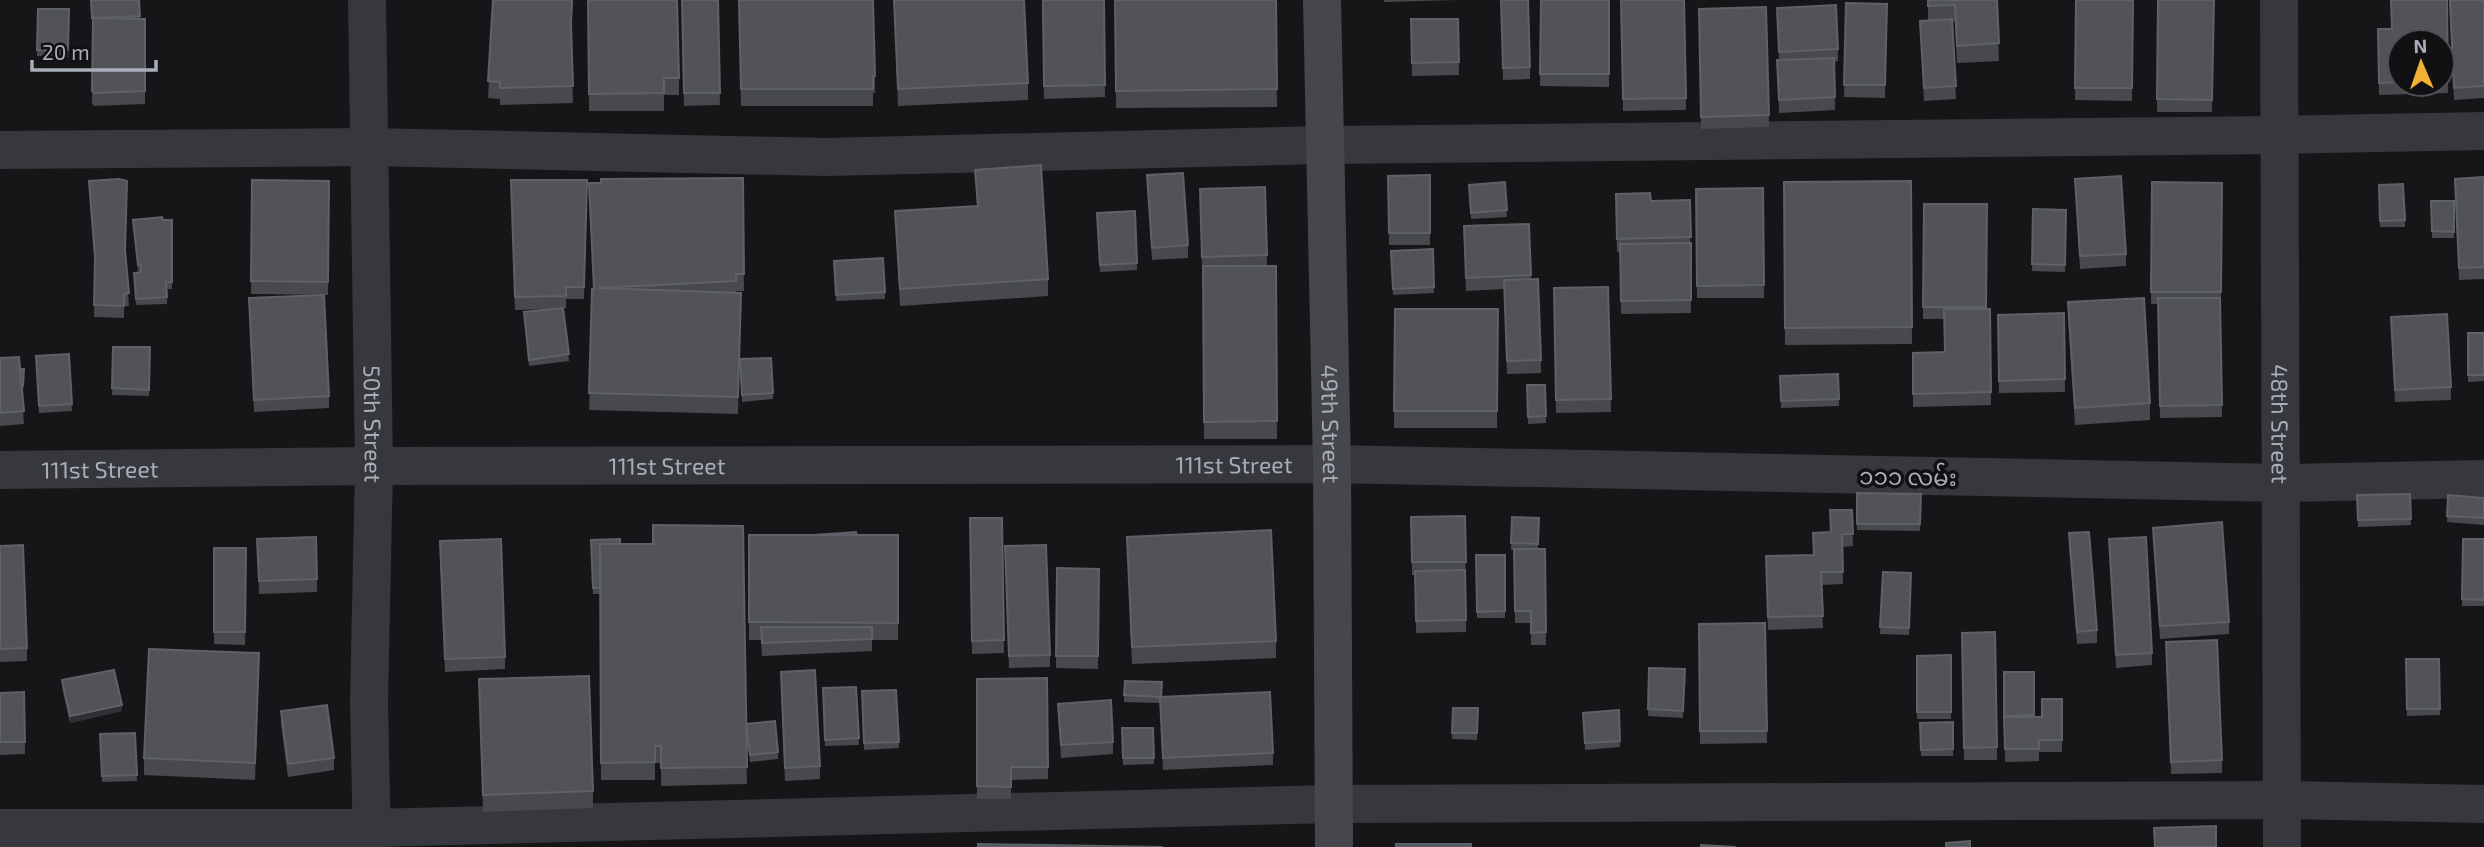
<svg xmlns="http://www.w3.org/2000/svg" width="2484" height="847" font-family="'Exo 2','Noto Sans Myanmar',sans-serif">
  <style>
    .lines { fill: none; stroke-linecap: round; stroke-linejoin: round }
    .street { stroke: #37383d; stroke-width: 38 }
    .secondary { stroke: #45474d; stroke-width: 38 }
    .wall { fill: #47494d; fill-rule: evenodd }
    .shaded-wall { fill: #2f3033 }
    .building { fill: #525359; stroke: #5f6168; stroke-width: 2 }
    .labels { text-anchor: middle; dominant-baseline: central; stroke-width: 7; stroke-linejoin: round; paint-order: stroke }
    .street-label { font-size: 23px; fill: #a8adb8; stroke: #111113 }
  </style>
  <rect width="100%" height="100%" fill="#161618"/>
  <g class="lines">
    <g class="street">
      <path id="s1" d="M367,0L374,466L369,702L372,847"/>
      <path id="s2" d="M2279,0L2282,847"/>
      <polyline points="0,150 369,147 826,157 1324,145 2278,135 2484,131"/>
      <path id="s3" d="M0,470L374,466L1332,464L2281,483L2484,479"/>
      <polyline points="0,828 372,828 1333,804 2283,800 2484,804"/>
    </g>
    <path class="secondary" id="s4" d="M1322,0L1332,464L1334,847"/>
  </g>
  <g class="wall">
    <polygon points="91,0 139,0 140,19 145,19 145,104 94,106 92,104 93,24 92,24"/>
    <polygon points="493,0 573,0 571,34 573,103 500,105 500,99 488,98"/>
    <polygon points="588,0 679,78 679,95 664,95 664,111 589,111"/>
    <polygon points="682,0 718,0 720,105 684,106"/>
    <polygon points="739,0 875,76 875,93 873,93 873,106 741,106"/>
    <polygon points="894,0 1028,83 1028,100 898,106"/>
    <polygon points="1042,0 1104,0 1105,97 1044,99"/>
    <polygon points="1115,0 1276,0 1277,107 1116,108"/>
    <polygon points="1384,0 1457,0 1384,2"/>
    <polygon points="1501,0 1530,67 1530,79 1503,80"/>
    <polygon points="1541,0 1610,0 1609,87 1540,86"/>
    <polygon points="1621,0 1684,0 1686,110 1623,111"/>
    <polygon points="1928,0 1997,0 1999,61 1957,63 1955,22 1952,22 1956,99 1924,101 1920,21 1928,21"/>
    <polygon points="2076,0 2133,0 2132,101 2075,100"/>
    <polygon points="2158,0 2214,0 2212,112 2157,112"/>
    <path d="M2447,0L2448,93L2379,95L2378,29H2391ZM2400,42H2442V84H2400Z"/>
    <polygon points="2449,0 2484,0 2484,98 2454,100"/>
    <polygon points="1846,3 1887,4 1885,98 1844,97"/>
    <polygon points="1766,7 1769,127 1701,129 1699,9"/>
    <polygon points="1777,8 1838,49 1838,61 1834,62 1835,110 1779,113 1777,60 1779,60"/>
    <polygon points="38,9 69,9 68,57 37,56"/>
    <polygon points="1411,19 1458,19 1459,75 1412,76"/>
    <polygon points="975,170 1048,279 1048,296 900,306 895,211 977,206"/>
    <polygon points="1430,175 1430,245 1389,245 1388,176"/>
    <polygon points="1147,176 1188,245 1188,258 1152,260"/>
    <polygon points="2484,177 2484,279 2459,280 2455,191"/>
    <polygon points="743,178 744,291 736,291 736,293 741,293 738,414 589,410 594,289 589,183"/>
    <polygon points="2075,179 2126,254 2126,266 2080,269"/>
    <polygon points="252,180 329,181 328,295 251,294"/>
    <polygon points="511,180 587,180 584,299 566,299 566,308 563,308 569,361 529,366 524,312 553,309 515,310"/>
    <polygon points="89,181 125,252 129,306 124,306 124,318 94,317 95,266"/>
    <polygon points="1911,181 1912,344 1785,345 1784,182"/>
    <polygon points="1505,182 1507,217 1471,219 1469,185"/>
    <polygon points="2152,182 2222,183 2221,305 2220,305 2222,417 2160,418 2158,304 2151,304"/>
    <polygon points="2403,184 2405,227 2380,227 2379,185"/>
    <polygon points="1265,187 1267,266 1276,266 1277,439 1204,439 1203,270 1202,270 1200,201"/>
    <polygon points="1763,188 1764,298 1697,298 1696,189"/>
    <polygon points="1616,194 1651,201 1690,200 1691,313 1621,314 1620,252 1617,252"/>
    <polygon points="2431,201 2454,201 2454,238 2432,238"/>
    <polygon points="1924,204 1987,204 1986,309 1990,309 1991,405 1913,407 1913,353 1945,352 1944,319 1923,319"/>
    <polygon points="2033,209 2066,210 2065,272 2032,271"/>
    <polygon points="1135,211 1137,270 1100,272 1097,213"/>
    <polygon points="133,220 172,220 172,289 167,289 167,304 136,305 134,273 141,272 141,271 138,271"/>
    <polygon points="1529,224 1531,279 1541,360 1541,373 1507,374 1504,289 1466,291 1464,226"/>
    <polygon points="1433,249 1434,293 1393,295 1391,251"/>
    <polygon points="883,258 885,299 836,301 834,261"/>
    <polygon points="1608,287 1611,412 1556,413 1554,288"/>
    <polygon points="249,298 329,396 329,408 254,412"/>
    <polygon points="2068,302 2150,403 2150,420 2075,425 2068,319"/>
    <polygon points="1395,309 1498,309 1497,428 1394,428"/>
    <polygon points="2064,313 2065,392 1999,393 1998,315"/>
    <polygon points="2391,317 2451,387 2451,400 2395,402"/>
    <polygon points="2468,333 2484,333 2484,381 2468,382"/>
    <polygon points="113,347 150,347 149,396 112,395"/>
    <polygon points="69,354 72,411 39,413 36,363"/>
    <polygon points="0,358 20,369 24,369 23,393 22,393 24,424 0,426"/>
    <polygon points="740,359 773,393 773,399 742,402"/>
    <polygon points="1838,374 1839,406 1781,408 1780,376"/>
    <polygon points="1527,385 1546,416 1546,423 1528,424"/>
    <polygon points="1857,493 1921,494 1920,531 1857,530"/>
    <polygon points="2410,494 2411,525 2358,527 2357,495"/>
    <polygon points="2448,495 2484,498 2484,525 2447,522"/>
    <polygon points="1852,510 1853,546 1842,547 1843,584 1821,585 1823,628 1768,630 1766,568 1813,555 1830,532"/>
    <polygon points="1465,516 1466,632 1416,633 1415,575 1412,575 1411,517"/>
    <polygon points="1512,517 1539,518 1538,549 1545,549 1546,645 1531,645 1531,623 1515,623 1514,550 1511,550"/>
    <polygon points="970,518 1002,518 1004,653 972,654"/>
    <polygon points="2153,528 2229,622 2229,634 2160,639"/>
    <polygon points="2069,533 2097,630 2097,643 2077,644 2069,546"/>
    <polygon points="749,535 898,535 898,640 872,640 872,651 762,656 761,640 749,640"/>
    <polygon points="316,537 317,592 259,594 257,539"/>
    <polygon points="1127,537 1276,641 1276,658 1132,664"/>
    <polygon points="2109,539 2152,653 2152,665 2116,668"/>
    <polygon points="2484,539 2484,606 2462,606 2462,599"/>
    <polygon points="591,540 620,544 746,724 778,752 778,759 750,762 746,732 747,784 661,786 661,763 655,763 655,780 601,780 600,594 593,594"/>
    <polygon points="0,546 27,648 27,661 0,662"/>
    <polygon points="214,548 246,548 245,645 214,644"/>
    <polygon points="440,553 505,657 505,669 445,672"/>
    <polygon points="1476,555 1505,555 1505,618 1477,618"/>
    <polygon points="1005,559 1050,655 1050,667 1009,668"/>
    <polygon points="1057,568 1099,569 1098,669 1056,668"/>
    <polygon points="1883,572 1911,573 1909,635 1880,634"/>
    <polygon points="1765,623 1767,743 1700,744 1699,624"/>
    <polygon points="1995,632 1997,760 1964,760 1962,633"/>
    <polygon points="2166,654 2222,760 2222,773 2171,774"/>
    <polygon points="1951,655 1951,719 1917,719 1917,656"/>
    <polygon points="2406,659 2439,659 2440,715 2407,716"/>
    <polygon points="1649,668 1685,669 1683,718 1648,716"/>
    <polygon points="259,670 255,780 144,775 144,758"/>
    <polygon points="2004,672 2034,672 2034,717 2042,717 2062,699 2062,752 2039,752 2039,761 2005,762"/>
    <polygon points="1047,678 1048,779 1011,780 1011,799 977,799 977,679"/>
    <polygon points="479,679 593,791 593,808 483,812"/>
    <polygon points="62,680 122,711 70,723 62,687"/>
    <polygon points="781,685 820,766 820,779 785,781"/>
    <polygon points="856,687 859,745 825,746 823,688"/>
    <polygon points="896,690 899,748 864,750 862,691"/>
    <polygon points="24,692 25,754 0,755 0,693"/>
    <polygon points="1124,695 1162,697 1273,753 1273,765 1163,770 1160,703 1124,702"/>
    <polygon points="1058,704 1113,742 1113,754 1061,758"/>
    <polygon points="1453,708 1478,708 1477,740 1452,739"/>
    <polygon points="1619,710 1620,747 1585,750 1583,713"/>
    <polygon points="281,711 334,758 334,770 288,777 281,724"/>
    <polygon points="1920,723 1953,749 1953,756 1921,756"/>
    <polygon points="1122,728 1153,728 1154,764 1123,765"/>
    <polygon points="135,733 137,781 102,782 100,734"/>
  </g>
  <g class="shaded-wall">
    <polygon points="259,653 259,670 255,780 255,763"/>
    <polygon points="122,705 122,711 70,723 70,716"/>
  </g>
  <g class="building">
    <polygon points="91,0 139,0 140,16 92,18"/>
    <polygon points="493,0 572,0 571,23 573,86 500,88 500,82 488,81"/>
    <polygon points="588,0 677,0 679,78 664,78 664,93 589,94"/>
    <polygon points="682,0 718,0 720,93 684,93"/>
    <polygon points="739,0 873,0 875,76 873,76 873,89 741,89"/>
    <polygon points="894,0 1024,0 1028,83 898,89"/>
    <polygon points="1043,0 1104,0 1105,85 1044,86"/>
    <polygon points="1115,0 1276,0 1277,89 1116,91"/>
    <polygon points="1501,0 1528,0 1530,67 1503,68"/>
    <polygon points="1541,0 1609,0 1609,74 1540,74"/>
    <polygon points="1621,0 1684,0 1686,98 1623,99"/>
    <polygon points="1928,0 1997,0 1999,43 1957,46 1955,5 1928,6"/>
    <polygon points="2076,0 2133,0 2132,88 2075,88"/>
    <polygon points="2158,0 2214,0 2212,100 2157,99"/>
    <polygon points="2391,0 2447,0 2448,81 2442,81 2442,42 2400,42 2400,82 2379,83 2378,29 2392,29"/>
    <polygon points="2450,0 2484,0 2484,86 2454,88"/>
    <polygon points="1846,3 1887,4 1885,85 1844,85"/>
    <polygon points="1836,5 1838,49 1779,52 1777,8"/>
    <polygon points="1766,7 1769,115 1701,117 1699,9"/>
    <polygon points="38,9 69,9 68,50 37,50"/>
    <polygon points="93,18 145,19 145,91 94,93 92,91"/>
    <polygon points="1411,19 1458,19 1459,62 1412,63"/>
    <polygon points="1952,19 1956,86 1924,88 1920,21"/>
    <polygon points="1834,58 1835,97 1779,100 1777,60"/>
    <polygon points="1041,165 1048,279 900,289 895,211 978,206 975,170"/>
    <polygon points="1183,173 1188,245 1152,248 1147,175"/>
    <polygon points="1430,175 1430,233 1389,233 1388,176"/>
    <polygon points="2121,176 2126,254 2080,256 2075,179"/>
    <polygon points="2484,177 2484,267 2459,268 2455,179"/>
    <polygon points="743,178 744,274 736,274 736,281 598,288 741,293 738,397 589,393 592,289 594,289 589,183 601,183 601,179"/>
    <polygon points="119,179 127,181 125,250 129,293 124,294 124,306 94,305 95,257 89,181"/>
    <polygon points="252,180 329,181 328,282 251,281"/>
    <polygon points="511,180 587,180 584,287 566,287 566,296 515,297"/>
    <polygon points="1911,181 1912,327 1785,328 1784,182"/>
    <polygon points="1505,182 1507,210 1471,213 1469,185"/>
    <polygon points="2152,182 2222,183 2221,292 2151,292"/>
    <polygon points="2403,184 2405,220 2380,221 2379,185"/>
    <polygon points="1265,187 1267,255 1202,257 1200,189"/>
    <polygon points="1763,188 1764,285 1697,286 1696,189"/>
    <polygon points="1650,193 1651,201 1690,200 1691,237 1617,239 1616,194"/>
    <polygon points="2431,201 2454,201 2454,232 2432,231"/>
    <polygon points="1924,204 1987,204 1986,307 1923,307"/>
    <polygon points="2033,209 2066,210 2065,265 2032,264"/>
    <polygon points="1135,211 1137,263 1100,265 1097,213"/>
    <polygon points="162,217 163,220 172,220 172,282 166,282 167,297 136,299 134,273 141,272 141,265 138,265 133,220"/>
    <polygon points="1529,224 1531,275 1466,278 1464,226"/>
    <polygon points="1691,243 1691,300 1621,301 1620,244"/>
    <polygon points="1433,249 1434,287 1393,289 1391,251"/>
    <polygon points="883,258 885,292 836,295 834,261"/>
    <polygon points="1203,266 1276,266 1277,421 1204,422"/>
    <polygon points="1538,279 1541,360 1507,361 1504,280"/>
    <polygon points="1608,287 1611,399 1556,400 1554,288"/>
    <polygon points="324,295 329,396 254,400 249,298"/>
    <polygon points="2144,298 2150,403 2075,408 2068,302"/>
    <polygon points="2158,298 2220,298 2222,405 2160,406"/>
    <polygon points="563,308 569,354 529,360 524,312"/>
    <polygon points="1395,309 1498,309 1497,411 1394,411"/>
    <polygon points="1944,309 1990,309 1991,392 1913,394 1913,353 1945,352"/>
    <polygon points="2064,313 2065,379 1999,381 1998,315"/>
    <polygon points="2447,314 2451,387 2395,390 2391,317"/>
    <rect x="2468" y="333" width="16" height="42"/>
    <polygon points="113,347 150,347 149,390 112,388"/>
    <polygon points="69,354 72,404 39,406 36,356"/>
    <polygon points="19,357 24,411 0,413 0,358"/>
    <polygon points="771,358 773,393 742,395 740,359"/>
    <polygon points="20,369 24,369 23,386 21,386"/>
    <polygon points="1838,374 1839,399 1781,401 1780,376"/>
    <polygon points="1527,385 1545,385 1546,416 1528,417"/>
    <polygon points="1857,493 1921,494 1920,524 1857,524"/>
    <polygon points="2410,494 2411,519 2358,520 2357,495"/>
    <polygon points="2448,495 2484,498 2484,518 2447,516"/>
    <polygon points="1830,510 1852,510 1853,534 1842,534 1843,572 1821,572 1823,616 1768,617 1766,556 1814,555 1813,533 1831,532"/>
    <polygon points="1465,516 1466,562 1412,562 1411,517"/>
    <polygon points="1512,517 1539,518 1538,544 1511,543"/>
    <polygon points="970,518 1002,518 1004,640 972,641"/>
    <polygon points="2222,522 2229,622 2160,626 2153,528"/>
    <polygon points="653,525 743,526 747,767 661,768 661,746 655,746 655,762 601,763 600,544 653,544"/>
    <polygon points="1271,530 1276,641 1132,647 1127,537"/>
    <polygon points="856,532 857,535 814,535"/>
    <polygon points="2089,532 2097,630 2077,632 2069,533"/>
    <polygon points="749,535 898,535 898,623 749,622"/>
    <polygon points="316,537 317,579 259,581 257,539"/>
    <polygon points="2146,537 2152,653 2116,655 2109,539"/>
    <polygon points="501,539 505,657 445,659 440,541"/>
    <polygon points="620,539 620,544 600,544 600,588 593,588 591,540"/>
    <polygon points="2463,539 2484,539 2484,600 2462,599"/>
    <polygon points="23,545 27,648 0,649 0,546"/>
    <polygon points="1046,545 1050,655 1009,656 1005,546"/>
    <polygon points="214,548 246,548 245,632 214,632"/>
    <polygon points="1514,549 1545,549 1546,632 1531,633 1531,611 1515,611"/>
    <polygon points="1476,555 1505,555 1505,611 1477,612"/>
    <polygon points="1057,568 1099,569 1098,656 1056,656"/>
    <polygon points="1465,570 1466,620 1416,621 1415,571"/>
    <polygon points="1883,572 1911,573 1909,628 1880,627"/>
    <polygon points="1765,623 1767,731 1700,731 1699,624"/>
    <polygon points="761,627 872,627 872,639 762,643"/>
    <polygon points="1995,632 1997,747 1964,748 1962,633"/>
    <polygon points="2217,640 2222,760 2171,762 2166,642"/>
    <polygon points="149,649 259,653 255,763 144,758"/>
    <polygon points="1951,655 1951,712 1917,712 1917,656"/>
    <polygon points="2406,659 2439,659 2440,709 2407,709"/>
    <polygon points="1649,668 1685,669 1683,711 1648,709"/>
    <polygon points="114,670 122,705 70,716 62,680"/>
    <polygon points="815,670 820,766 785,768 781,672"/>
    <polygon points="2004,672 2034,672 2034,715 2004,716"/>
    <polygon points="589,676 593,791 483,795 479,679"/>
    <polygon points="1047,678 1048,767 1011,767 1011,787 977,786 977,679"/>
    <polygon points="1125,681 1162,682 1161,697 1124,695"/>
    <polygon points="856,687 859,738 825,740 823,688"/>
    <polygon points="896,690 899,742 864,743 862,691"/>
    <polygon points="24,692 25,742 0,742 0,693"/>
    <polygon points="1270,692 1273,753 1163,758 1160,697"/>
    <polygon points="2042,699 2062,699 2062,740 2039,740 2039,749 2005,749 2004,717 2042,717"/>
    <polygon points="1111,700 1113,742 1061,745 1058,704"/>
    <polygon points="327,705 334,758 288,764 281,711"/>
    <polygon points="1453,708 1478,708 1477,733 1452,733"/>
    <polygon points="1619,710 1620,741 1585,743 1583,713"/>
    <polygon points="775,721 778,752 750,755 746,724"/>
    <polygon points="1953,722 1953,749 1921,750 1920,723"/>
    <polygon points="1122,728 1153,728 1154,758 1123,758"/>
    <polygon points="135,733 137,775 102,776 100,734"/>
    <polygon points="2216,826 2216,847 2155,847 2154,828"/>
    <polygon points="1970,841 1970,847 1946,847 1946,843"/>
    <polygon points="978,844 1163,847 978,847"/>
    <rect x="1396" y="844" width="75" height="3"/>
    <polygon points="1701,845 1736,847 1701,847"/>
  </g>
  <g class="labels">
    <g class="street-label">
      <text stroke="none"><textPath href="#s4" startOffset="424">49th Street</textPath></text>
      <text stroke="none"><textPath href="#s2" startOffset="424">48th Street</textPath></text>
      <text stroke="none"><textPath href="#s1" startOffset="424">50th Street</textPath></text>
      <text stroke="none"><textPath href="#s3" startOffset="1234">111st Street</textPath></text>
      <text stroke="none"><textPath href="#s3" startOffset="667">111st Street</textPath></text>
      <text stroke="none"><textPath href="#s3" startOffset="100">111st Street</textPath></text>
      <text transform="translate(1908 476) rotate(1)">၁၁၁ လမ်း</text>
    </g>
  </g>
  <g transform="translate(2421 63) rotate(358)"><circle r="33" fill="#111113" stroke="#4d4f55" stroke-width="2"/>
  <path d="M0-5L12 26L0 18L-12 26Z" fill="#f2b134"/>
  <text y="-10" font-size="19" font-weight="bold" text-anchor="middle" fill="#a8adb8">N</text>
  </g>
  <path d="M32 60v10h124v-10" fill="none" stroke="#a8adb8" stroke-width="3.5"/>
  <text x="42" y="60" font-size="21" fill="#a8adb8" stroke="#111113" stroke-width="5" paint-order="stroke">20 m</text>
</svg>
